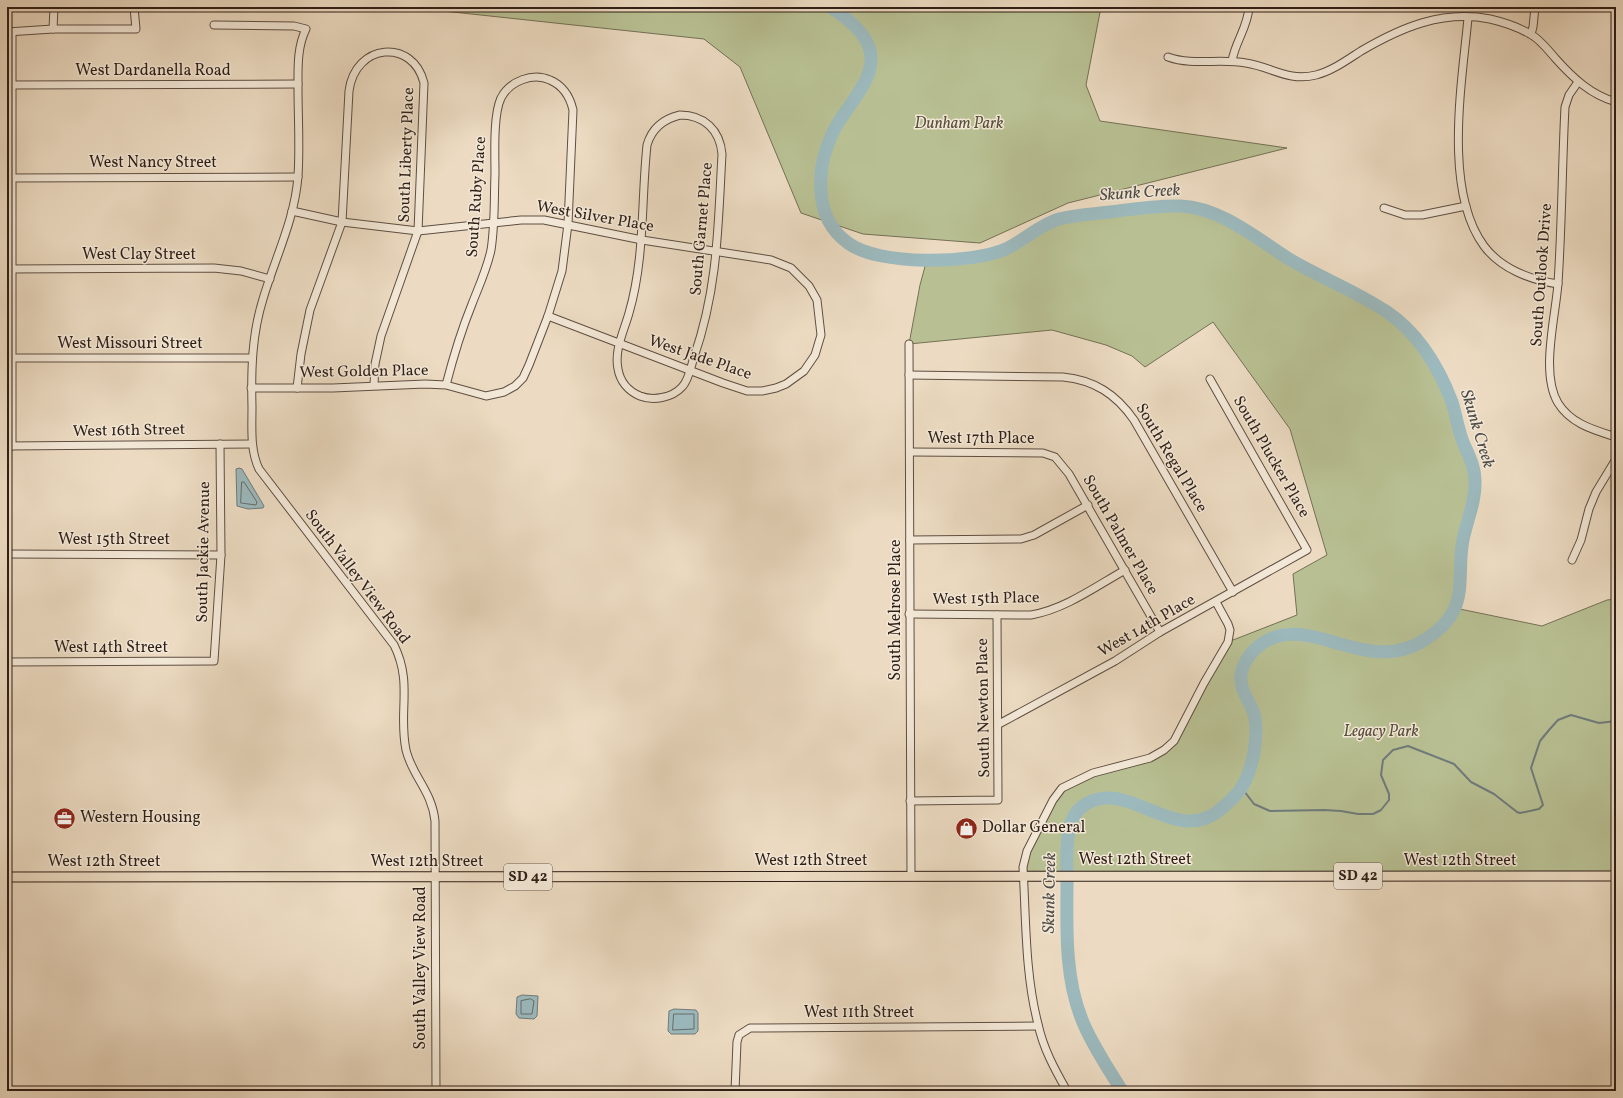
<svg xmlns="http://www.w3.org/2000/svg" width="1623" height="1098" font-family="Vollkorn,serif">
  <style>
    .green { fill: #b8c093; stroke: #747055 }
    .water { fill: #9cb9bd; stroke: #707b7b }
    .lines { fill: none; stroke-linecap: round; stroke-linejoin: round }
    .shore { stroke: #666c6a; stroke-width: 1 }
    .stream { stroke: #707b7b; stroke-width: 2 }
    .river { stroke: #9cb9bd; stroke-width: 13 }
    .minor-casing { stroke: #5e4e42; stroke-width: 9 }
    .major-casing { stroke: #2f1f17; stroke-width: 11 }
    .minor { stroke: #f3e8d7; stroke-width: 7 }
    .major { stroke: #ecdbc2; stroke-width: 9 }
    .labels { text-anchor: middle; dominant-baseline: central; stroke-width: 3; stroke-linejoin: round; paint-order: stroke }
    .shield { fill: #f3e8d7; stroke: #6a5b51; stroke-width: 1 }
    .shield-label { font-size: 15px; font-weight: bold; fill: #2f1f17 }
    .street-label { font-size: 16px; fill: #2f1f17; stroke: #f3e8d7 }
    .park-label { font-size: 16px; font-style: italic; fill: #584f3c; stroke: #f3e8d7 }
    .poi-label { font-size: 16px; fill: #2f1f17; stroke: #f3e8d7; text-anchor: start }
    .water-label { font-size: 17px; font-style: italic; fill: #504d49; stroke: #f3e8d7 }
  </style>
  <rect width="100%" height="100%" fill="#ecdbc2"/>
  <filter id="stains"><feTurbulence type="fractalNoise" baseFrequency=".005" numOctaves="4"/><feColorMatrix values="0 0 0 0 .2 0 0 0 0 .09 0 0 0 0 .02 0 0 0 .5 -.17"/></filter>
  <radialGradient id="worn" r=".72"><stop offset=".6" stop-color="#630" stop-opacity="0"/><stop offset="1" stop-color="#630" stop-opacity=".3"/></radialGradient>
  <g class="green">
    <polygon points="406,7 1101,7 1086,85 1100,121 1287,148 1068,203 980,243 863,234 801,213 740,67 704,39"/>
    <polygon points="1184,206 1210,211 1313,273 1355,292 1392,315 1413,335 1436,368 1452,404 1461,437 1475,474 1471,511 1463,541 1455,608 1542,626 1607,600 1616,599 1616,876 1024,875 1027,851 1053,800 1067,785 1159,754 1180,731 1228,642 1297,615 1293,574 1327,555 1290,429 1213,322 1145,367 1132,356 1106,345 1052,330 909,344 920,285 927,259 973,258 1003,250 1025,238 1043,225 1067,217 1154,207"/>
  </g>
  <g class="water">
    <polygon points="239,468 242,469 264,506 263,508 248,509 237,506 236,469"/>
    <polygon points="522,995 538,996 537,1016 534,1019 519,1018 516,1014 517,997"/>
    <polygon points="674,1009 696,1010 698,1013 698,1031 695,1034 671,1034 668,1031 669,1011"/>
  </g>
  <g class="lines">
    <g class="shore">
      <polygon points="242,482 244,482 257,502 256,505 241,503"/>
      <polygon points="531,999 534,1001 532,1014 521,1014 521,1001"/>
      <polygon points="674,1014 694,1014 694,1029 673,1030"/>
    </g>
    <polyline class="stream" points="1241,787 1254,804 1270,811 1324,810 1341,811 1358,814 1373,814 1381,810 1389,800 1389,794 1381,775 1383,760 1393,750 1408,746 1454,764 1471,782 1494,794 1517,812 1520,813 1539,809 1543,805 1531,768 1540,741 1549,730 1558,720 1571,715 1599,723 1616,721"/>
    <path class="river" d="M830,7C846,17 866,32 870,51C877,80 845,107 833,132C824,151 819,170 821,191C822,212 830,230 848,243C878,266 972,264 1006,249C1025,240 1039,225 1059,219C1075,215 1093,214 1110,212C1133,209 1157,205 1181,206C1221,208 1256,238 1289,259C1321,278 1356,291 1387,312C1418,333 1439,368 1452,402C1456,415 1458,429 1463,442C1468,454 1475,466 1475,480C1476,501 1467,520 1463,540C1458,563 1464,589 1454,610C1448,622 1437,632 1426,639C1369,677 1315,616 1268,640C1251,649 1235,669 1243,690C1247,700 1253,707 1255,718C1258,739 1253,768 1242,787C1237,795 1228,803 1221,809C1175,848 1131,778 1086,804C1080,808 1076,811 1073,818C1065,836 1067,860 1067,879C1067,926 1064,975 1082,1020C1092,1045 1108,1068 1122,1091"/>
    <defs>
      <g id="minor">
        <polyline points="54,7 53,29 136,29 134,7"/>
        <path d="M1468,18C1462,83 1443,190 1484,246C1501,269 1531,280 1558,284"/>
        <path d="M214,25L294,26L306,29C297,47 298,68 298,88C298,117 300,147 298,176C295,219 275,258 263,299C252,334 251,370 252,407C252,428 250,450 259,469L394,645C413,683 398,712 406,750C412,776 432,791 435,821L436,1091"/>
        <polyline points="7,32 53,29"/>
        <polyline points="12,32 12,446"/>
        <polyline points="1531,34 1533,27 1535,7"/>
        <path d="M1168,57C1193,66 1220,58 1246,63C1272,67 1288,82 1316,75C1332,71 1347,60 1361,51C1402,27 1442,10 1490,19C1503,22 1518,27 1530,34C1540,39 1548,50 1556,59C1573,78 1591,95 1616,102"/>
        <path d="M1232,61C1235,42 1248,27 1249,7"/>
        <path d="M1578,82L1569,95L1565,107C1562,165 1562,224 1558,283C1556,315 1540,373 1558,403C1571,424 1594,430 1616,437"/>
        <polyline points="9,85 298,84"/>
        <path d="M680,115C704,115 720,130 722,154C718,226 718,288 694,357C691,366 689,380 682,387C672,398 653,401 640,396C628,391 620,381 618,369C614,350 624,331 629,313C645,258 641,202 647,145C652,128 663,119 680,115Z"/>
        <polyline points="7,178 298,177"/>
        <polyline points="1384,208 1405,215 1422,215 1466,206"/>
        <polyline points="292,211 342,222 418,231 521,220 544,220 642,240 771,260 791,268 809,286 817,300 821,335 815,355 804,371 786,384 776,388 762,391 747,391 723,383 548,316"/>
        <polyline points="7,269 214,268 241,271 270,279"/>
        <polyline points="909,344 911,876"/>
        <polyline points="7,358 252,358"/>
        <path d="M909,375L1063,377C1094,380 1116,394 1134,420L1233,592"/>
        <path d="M251,388H333L425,384L446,385L486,396L504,392L515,386L523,378L529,365L548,316L562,271L568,224L573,110C570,97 564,86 550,80C533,72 510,81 501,98C493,115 495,154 495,174C494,199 495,225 491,250C487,269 479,286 472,304C461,331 453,358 446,385"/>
        <path d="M297,388L301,354L310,310L342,222L349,91C355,43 413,38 424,83L418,231L381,336L375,364L374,385"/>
        <polyline points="7,446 252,444"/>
        <polyline points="910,452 1043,453 1055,457 1069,474 1160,632"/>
        <polyline points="910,540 1021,539 1034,535 1088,505"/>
        <polyline points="7,554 221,555"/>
        <polyline points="1572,560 1581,540 1589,509 1596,492 1616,459"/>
        <path d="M909,614L1031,615C1065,609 1095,587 1125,570"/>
        <polyline points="7,662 214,661 221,555 220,444"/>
        <polyline points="999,724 1115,661 1160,632 1307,550 1210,379"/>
        <polyline points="910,801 998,800 997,615"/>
        <polyline points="530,1091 710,1091"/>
        <polyline points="735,1091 737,1042 739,1035 750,1028 1038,1026"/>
        <path d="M1067,1091C1055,1070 1043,1048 1038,1024C1025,974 1026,919 1023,867L1027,851L1053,800L1062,788L1093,773L1150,758L1164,750L1174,741L1204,683L1228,642L1230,630L1228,624L1216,602"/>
      </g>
      <polyline id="major" points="7,877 1616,876"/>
    </defs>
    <use href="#minor" class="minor-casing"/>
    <use href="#major" class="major-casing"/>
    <use href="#minor" class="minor"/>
    <use href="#major" class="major"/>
  </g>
  <defs>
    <symbol id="office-disc" viewBox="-11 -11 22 22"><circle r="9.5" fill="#8f2418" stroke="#f3e8d7"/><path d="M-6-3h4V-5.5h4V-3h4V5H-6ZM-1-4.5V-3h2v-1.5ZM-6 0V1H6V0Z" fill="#fff"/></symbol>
    <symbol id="shop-disc" viewBox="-11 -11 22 22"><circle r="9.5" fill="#8f2418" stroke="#f3e8d7"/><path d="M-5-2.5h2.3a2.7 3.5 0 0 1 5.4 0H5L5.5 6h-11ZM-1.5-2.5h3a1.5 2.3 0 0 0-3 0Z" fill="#fff"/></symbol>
  </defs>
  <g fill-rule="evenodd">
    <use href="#office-disc" x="52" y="806" width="25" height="25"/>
    <use href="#shop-disc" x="954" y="816" width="25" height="25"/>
  </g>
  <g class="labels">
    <g class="shield">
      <rect x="1334" y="863" width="48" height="26" rx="3"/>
      <rect x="504" y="864" width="48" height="26" rx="3"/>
    </g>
    <g class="shield-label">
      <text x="1358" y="876">SD 42</text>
      <text x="528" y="877">SD 42</text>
    </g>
    <g class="street-label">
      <text x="153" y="71">West Dardanella Road</text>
      <text transform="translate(407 155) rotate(-88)">South Liberty Place</text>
      <text x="153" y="163">West Nancy Street</text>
      <text transform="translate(477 197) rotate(-86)">South Ruby Place</text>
      <text transform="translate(595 217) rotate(10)">West Silver Place</text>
      <text transform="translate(702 229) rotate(-85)">South Garnet Place</text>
      <text x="139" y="255">West Clay Street</text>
      <text transform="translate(1542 275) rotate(-86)">South Outlook Drive</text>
      <text x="130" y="344">West Missouri Street</text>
      <text transform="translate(700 358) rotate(19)">West Jade Place</text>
      <text transform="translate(364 372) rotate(-1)">West Golden Place</text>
      <text transform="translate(129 431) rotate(-1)">West 16th Street</text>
      <text x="981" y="439">West 17th Place</text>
      <text transform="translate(1271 457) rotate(60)">South Plucker Place</text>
      <text transform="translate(1171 458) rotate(59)">South Regal Place</text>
      <text transform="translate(1120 535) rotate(60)">South Palmer Place</text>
      <text x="114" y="540">West 15th Street</text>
      <text transform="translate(204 552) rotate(-89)">South Jackie Avenue</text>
      <text transform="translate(357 577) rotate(53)">South Valley View Road</text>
      <text transform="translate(986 599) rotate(-1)">West 15th Place</text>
      <text transform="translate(896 610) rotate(-90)">South Melrose Place</text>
      <text transform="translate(1147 626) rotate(-30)">West 14th Place</text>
      <text x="111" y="648">West 14th Street</text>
      <text transform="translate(984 708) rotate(-91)">South Newton Place</text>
      <text x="1135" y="860">West 12th Street</text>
      <text x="811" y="861">West 12th Street</text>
      <text x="1460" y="861">West 12th Street</text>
      <text x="104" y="862">West 12th Street</text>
      <text x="427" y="862">West 12th Street</text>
      <text transform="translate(421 968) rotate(-90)">South Valley View Road</text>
      <text x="859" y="1013">West 11th Street</text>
    </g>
    <g class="park-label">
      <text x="959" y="124">Dunham Park</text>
      <text x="1381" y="732">Legacy Park</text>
    </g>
    <g class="poi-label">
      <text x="80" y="818">Western Housing</text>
      <text x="982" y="828">Dollar General</text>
    </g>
    <g class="water-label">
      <text transform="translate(1140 193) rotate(-4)">Skunk Creek</text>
      <text transform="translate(1477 429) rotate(73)">Skunk Creek</text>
      <text transform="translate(1050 893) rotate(-89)">Skunk Creek</text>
    </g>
  </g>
  <rect width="1623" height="1098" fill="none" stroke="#ecdbc2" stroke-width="24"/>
  <rect x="8" y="8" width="1607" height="1082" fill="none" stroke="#2f1f17" stroke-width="2"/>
  <rect x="12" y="12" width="1599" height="1074" fill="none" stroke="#2f1f17"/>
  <rect width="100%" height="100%" filter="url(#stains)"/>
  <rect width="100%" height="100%" fill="url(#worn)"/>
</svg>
